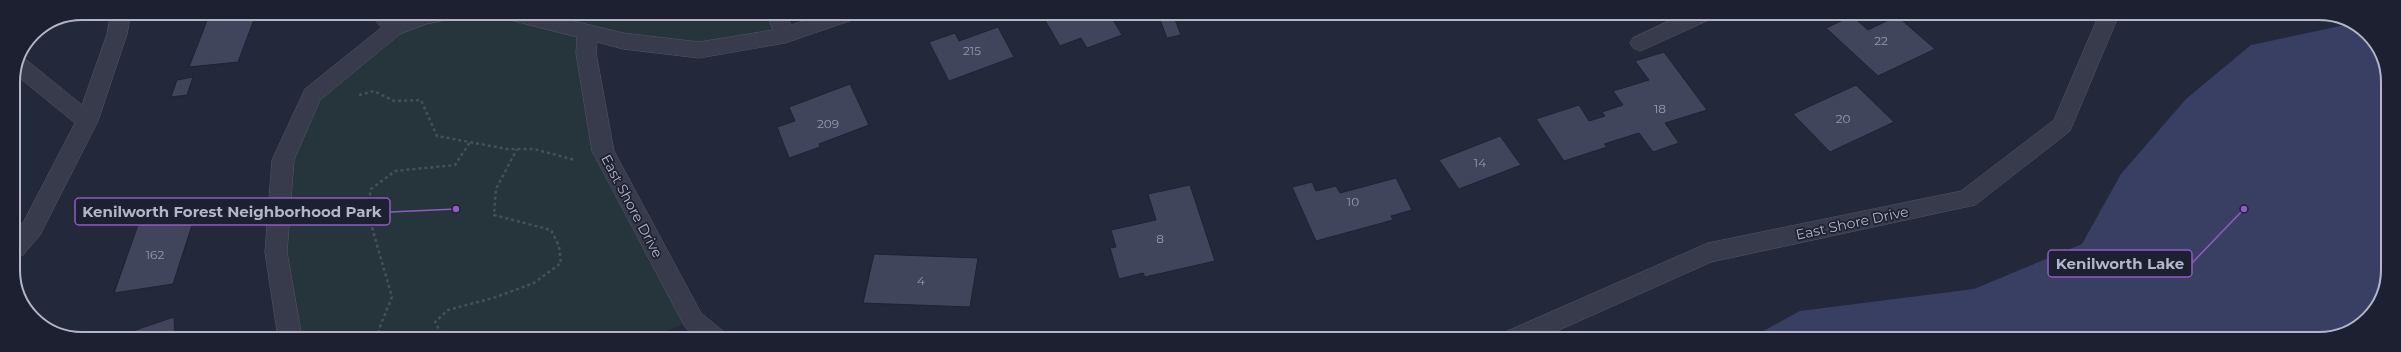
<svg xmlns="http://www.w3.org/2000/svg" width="2401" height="352" font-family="Montserrat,sans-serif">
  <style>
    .green { fill: #26343c }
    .water { fill: #393f62 }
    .building { fill: #41455b; stroke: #1f2233 }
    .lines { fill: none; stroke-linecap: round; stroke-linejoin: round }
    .service-casing { stroke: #535667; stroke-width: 1 }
    .minor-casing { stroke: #535667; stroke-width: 1 }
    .path { stroke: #44515a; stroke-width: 2.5; stroke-dasharray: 3 3; stroke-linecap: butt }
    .service { fill: #383b4c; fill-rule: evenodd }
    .minor { fill: #383b4c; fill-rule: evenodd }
    .labels { text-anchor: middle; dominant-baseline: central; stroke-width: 3.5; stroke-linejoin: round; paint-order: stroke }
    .number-label { font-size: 12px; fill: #979aac }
    .street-label { font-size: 14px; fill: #b4b6c7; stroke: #1d2031 }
    .rim { fill: none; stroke: #b4b6c7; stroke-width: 2 }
    .leader { fill: none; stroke: #8f5cc2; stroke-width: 1.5 }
    .callout-dot { fill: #8f5cc2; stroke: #1d2031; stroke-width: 1.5 }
    .callout { fill: #1d2031; stroke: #8f5cc2; stroke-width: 1.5 }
    .callout-label { font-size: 15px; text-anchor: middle; font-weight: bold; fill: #b4b6c7 }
  </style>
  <rect width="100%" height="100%" fill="#24283b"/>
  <polygon class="green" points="380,13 776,13 785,35 699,50 588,32 603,151 693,320 648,339 290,338 276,252 283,160 312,95 392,29"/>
  <polygon class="water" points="2350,24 2365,30 2387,69 2387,278 2365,322 2319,339 1749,339 1800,311 1974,289 2082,244 2121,174 2186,99 2251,45"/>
  <g class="building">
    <polygon points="210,13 235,13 233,19 255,17 238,62 189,67"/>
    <polygon points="1047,13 1109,13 1122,35 1087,48 1081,38 1060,46 1042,15"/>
    <polygon points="1946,13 1972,13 1955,21"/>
    <polygon points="1852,16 1868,30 1897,16 1935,49 1878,76 1826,28"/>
    <polygon points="1174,17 1181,35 1167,38 1160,20"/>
    <polygon points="998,27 1014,57 949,81 929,42 955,33 959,41"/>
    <polygon points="1664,52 1707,110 1665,123 1679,143 1653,152 1639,133 1604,144 1607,147 1564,161 1536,119 1579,105 1589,121 1605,116 1602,112 1623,105 1613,91 1649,80 1635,61"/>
    <polygon points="193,77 187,95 171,97 177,80"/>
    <polygon points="850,84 869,125 819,144 820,147 789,158 777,127 795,121 789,107"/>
    <polygon points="1856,85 1894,122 1830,152 1793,114"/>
    <polygon points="1500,136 1521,165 1459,189 1439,160"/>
    <polygon points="1396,178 1412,210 1391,216 1393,220 1316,241 1292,187 1312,182 1316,191 1336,186 1340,193"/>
    <polygon points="1190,185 1215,261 1145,277 1143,273 1119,279 1110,248 1116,247 1111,230 1156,220 1148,194"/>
    <polygon points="195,216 173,284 114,293 138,225"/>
    <polygon points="874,254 978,258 970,307 863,303"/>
    <polygon points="174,317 175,338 112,338"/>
  </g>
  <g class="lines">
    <defs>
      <g id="service">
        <polygon points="111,13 131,13 127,34 98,121 40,235 23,255 15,258 15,232 24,221 75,123 15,74 18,57 24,58 82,105 107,34"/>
        <polygon points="1686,13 1716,13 1713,18 1647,48 1640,51 1633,48 1630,43 1633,38"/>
      </g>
      <g id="minor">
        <polygon points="370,13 391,13 397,19 413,13 458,13 455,18 426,24 400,34 320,100 294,160 287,252 302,338 278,338 265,252 272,160 305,89 381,28"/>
        <polygon points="499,13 540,13 623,33 699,42 773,30 766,13 786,13 791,25 828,13 861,13 858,18 785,43 699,58 623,49 597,42 596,53 614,151 701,313 724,332 728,339 698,339 685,327 592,151 576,53 577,37 502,18"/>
        <polygon points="2096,14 2116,14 2118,17 2070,131 1975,205 1711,262 1539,339 1501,339 1505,332 1708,243 1961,191 2054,120 2098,17"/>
      </g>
    </defs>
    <use href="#service" class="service-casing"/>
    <use href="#minor" class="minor-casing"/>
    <g class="path">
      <polyline points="359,95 374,91 394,101 421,100 437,136 507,149 534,149 575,160"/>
      <polyline points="378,339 379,329 392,297 367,210 371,189 395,171 455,165 470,142"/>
      <polyline points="444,339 435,322 448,310 493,298 534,283 561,263 559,246 551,230 494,215 496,189 517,149"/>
    </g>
    <use href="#service" class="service"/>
    <use href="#minor" class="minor"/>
  </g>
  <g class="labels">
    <g class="number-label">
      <text x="1881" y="40">22</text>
      <text x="972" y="50">215</text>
      <text x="1660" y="108">18</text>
      <text x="1843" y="118">20</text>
      <text x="828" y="123">209</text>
      <text x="1480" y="162">14</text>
      <text x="1353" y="201">10</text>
      <text x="1160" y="238">8</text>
      <text x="155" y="254">162</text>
      <text x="921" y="280">4</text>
    </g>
    <g class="street-label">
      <text transform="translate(632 206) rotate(62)">East Shore Drive</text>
      <text transform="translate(1852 223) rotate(-12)">East Shore Drive</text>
    </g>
  </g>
  <path d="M0 0H2401V352H0ZM82 20H2319A62 62 0 0 1 2381 82V270A62 62 0 0 1 2319 332H82A62 62 0 0 1 20 270V82A62 62 0 0 1 82 20Z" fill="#1d2031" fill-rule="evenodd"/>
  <path class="rim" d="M82 20H2319A62 62 0 0 1 2381 82V270A62 62 0 0 1 2319 332H82A62 62 0 0 1 20 270V82A62 62 0 0 1 82 20Z"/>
  <path class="leader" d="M456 209L390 212M2244 209L2192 263"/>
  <g class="callout-dot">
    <circle cx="456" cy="209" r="4"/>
    <circle cx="2244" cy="209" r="4"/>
  </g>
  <g class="callout">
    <rect x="75" y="198" width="315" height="27" rx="4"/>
    <rect x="2048" y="250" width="144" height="27" rx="4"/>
  </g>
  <g class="callout-label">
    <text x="232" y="217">Kenilworth Forest Neighborhood Park</text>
    <text x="2120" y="269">Kenilworth Lake</text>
  </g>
</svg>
